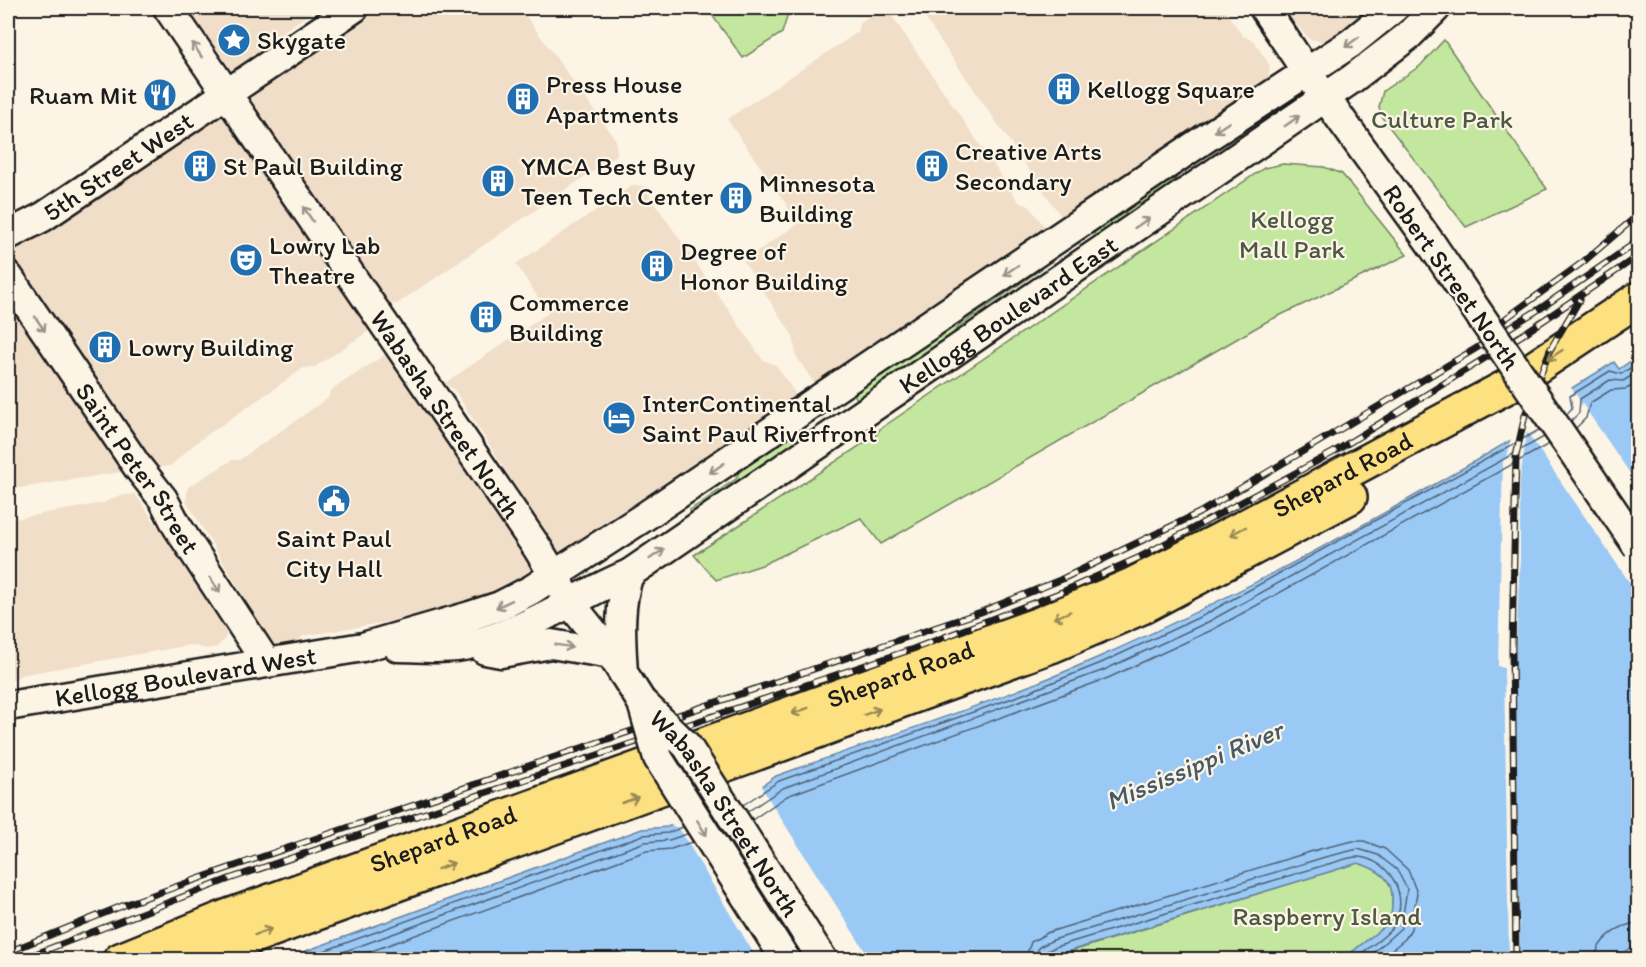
<svg xmlns="http://www.w3.org/2000/svg" width="1646" height="967" font-family="Itim,sans-serif">
  <style>
    .built { fill: #f1dec9 }
    .green { fill: #c4e7a0; stroke: #70825e; stroke-width: 1.5 }
    .water { fill: #9bc9f6; stroke: #68849f; stroke-width: 1.5 }
    .pier { fill: #fcf5e5 }
    .lines { fill: none; stroke-linecap: round; stroke-linejoin: round }
    .shore { stroke: #4f6173; stroke-width: 1.5 }
    .secondary-casing { stroke: #1c1c1c; stroke-width: 33 }
    .highway-casing { stroke: #1c1c1c; stroke-width: 38 }
    .secondary { stroke: #fcf5e5; stroke-width: 28 }
    .highway { stroke: #fde080; stroke-width: 33 }
    .rail-casing { stroke: #1c1c1c; stroke-width: 7 }
    .rail { stroke: #fcf5e5; stroke-width: 4.5; stroke-dasharray: 14; stroke-linecap: butt }
    .secondary-bridge-casing { stroke: #1c1c1c; stroke-width: 33; stroke-linecap: butt }
    .secondary-bridge { stroke: #fcf5e5; stroke-width: 28 }
    .oneway { stroke: #97938b }
    .oneway2 { stroke: #988853 }
    .labels { text-anchor: middle; dominant-baseline: central; stroke-width: 4.5; stroke-linejoin: round; paint-order: stroke }
    .poi-label { font-size: 26px; fill: #1c1c1c; stroke: #fcf5e5; text-anchor: start }
    .park-label { font-size: 26px; fill: #4e5944; stroke: #fcf5e5 }
    .street-label { font-size: 26px; fill: #1c1c1c; stroke: #fcf5e5 }
    .water-label { font-size: 27px; font-style: italic; fill: #485968; stroke: #fcf5e5 }
  </style>
  <rect width="100%" height="100%" fill="#fcf5e5"/>
  <filter id="ink" filterUnits="userSpaceOnUse"><feTurbulence type="fractalNoise" baseFrequency=".0167" numOctaves="2"/><feDisplacementMap in="SourceGraphic" scale="12" xChannelSelector="R" yChannelSelector="G"/><feConvolveMatrix kernelMatrix="1 2 1 2 8 2 1 2 1" color-interpolation-filters="sRGB"/></filter>
  <g filter="url(#ink)">
    <g class="built">
      <polygon points="187,8 318,8 281,33 275,46 237,70 227,71 205,42 203,31"/>
      <polygon points="380,8 520,8 616,140 617,155 397,304 388,304 379,295 376,285 250,106 253,94"/>
      <polygon points="918,8 1223,8 1243,36 1254,41 1270,66 1268,83 1076,217 1060,215"/>
      <polygon points="1289,8 1378,8 1325,42 1309,39 1289,17"/>
      <polygon points="880,9 888,10 1019,202 1029,206 1047,230 816,386 796,356 793,336 743,261 799,223 727,119 858,32 860,23"/>
      <polygon points="221,109 373,322 369,331 315,367 304,368 197,442 170,466 150,469 8,265 8,246 65,220 199,129"/>
      <polygon points="633,185 643,186 763,360 776,365 795,393 793,409 777,420 754,426 607,521 594,535 566,553 556,550 455,391 445,383 548,313 516,264"/>
      <polygon points="8,298 121,461 121,472 8,490"/>
      <polygon points="389,352 533,559 530,572 515,584 453,611 303,636 292,648 272,651 259,644 252,610 186,501 188,487 232,460 239,460 328,398 331,390"/>
      <polygon points="135,494 228,626 225,639 217,647 207,649 191,645 21,675 8,683 8,520 103,503 118,496"/>
    </g>
    <g class="green">
      <polygon points="707,8 790,8 782,33 743,58"/>
      <polygon points="1444,40 1547,189 1466,227 1383,119 1379,107 1383,91 1420,66"/>
      <polygon points="1283,164 1324,167 1342,174 1407,255 1266,322 881,544 861,518 762,565 716,580 694,555 876,435 880,429 1264,168"/>
      <polygon points="1174,173 1177,177 1162,197 1099,241 1092,230"/>
      <polygon points="1039,266 1041,269 957,328 944,347 860,405 853,392"/>
      <polygon points="796,431 801,442 691,513 690,510 736,479 740,469"/>
      <path d="M1358,863C1393,874 1396,888 1390,922L1343,959L1043,960Z"/>
    </g>
    <path class="water" d="M1638,356V944L1613,959H1343L1390,922C1396,888 1393,874 1358,863L1043,959L281,960L642,829L667,827L745,798L776,776C884,737 995,703 1099,657C1261,586 1415,497 1567,407L1559,396L1614,362L1619,369Z"/>
    <g class="pier">
      <polygon points="1570,386 1638,485 1638,595 1527,432 1520,478 1520,559 1515,667 1520,960 1509,959 1504,668 1498,666 1503,460 1507,458 1511,437 1563,406 1556,395"/>
      <polygon points="762,783 763,790 870,959 757,959 679,828 667,824 744,796"/>
    </g>
    <g class="lines">
      <g class="shore">
        <polyline points="1567,414 1572,408 1570,396 1610,371 1621,374 1638,363"/>
        <polyline points="1571,421 1579,413 1580,399 1610,380 1623,381 1638,372"/>
        <polyline points="1576,428 1586,418 1590,403 1611,390 1626,389 1638,383"/>
        <polyline points="743,805 779,781 1021,695 1101,663 1204,615 1539,430"/>
        <polyline points="747,812 783,788 1104,670 1208,622 1544,437"/>
        <polyline points="752,820 787,796 1108,678 1212,630 1549,444"/>
        <polyline points="299,960 643,835 668,833 683,827"/>
        <polyline points="321,960 645,842 669,840 687,834"/>
        <polyline points="347,960 646,851 671,849 692,842"/>
        <polyline points="1025,960 1031,942 1049,932 1323,848 1353,841 1364,841 1385,849 1408,870 1417,893 1411,929 1405,939 1379,960"/>
        <polyline points="1034,960 1039,947 1053,940 1325,857 1358,849 1378,855 1397,870 1407,889 1401,928 1365,960"/>
        <path d="M1042,960L1044,953L1055,947L1328,864C1337,862 1350,856 1359,857C1391,861 1409,895 1395,924C1391,934 1362,952 1353,960"/>
        <path d="M1595,960C1596,940 1620,924 1638,923"/>
      </g>
      <defs>
        <g id="secondary">
          <path id="s1" d="M168,8L538,549L571,604L611,654L641,701"/>
          <polyline points="1264,8 1306,71 1432,245"/>
          <path id="s2" d="M8,235L43,217L354,8"/>
          <path id="s3" d="M8,276L137,466L163,499L177,526L266,662"/>
          <path id="s4" d="M398,647C420,647 446,650 468,645C527,632 574,597 629,574L1352,79L1408,36L1436,8"/>
          <polyline points="485,650 501,653 551,644 611,654"/>
          <path d="M623,673C621,639 618,607 629,574"/>
          <path id="s5" d="M8,706L363,647L470,616L500,606L531,590L641,519L1209,136L1351,43L1394,8"/>
        </g>
        <g id="highway">
          <path id="s6" d="M120,960L226,917L1042,623L1132,585L1218,541L1506,387L1638,299"/>
          <polyline points="188,960 1051,646 1142,607 1350,497"/>
        </g>
      </defs>
      <use href="#secondary" class="secondary-casing"/>
      <use href="#highway" class="highway-casing"/>
      <use href="#secondary" class="secondary"/>
      <use href="#highway" class="highway"/>
      <defs>
        <g id="rail">
          <polyline points="1483,335 1583,262 1638,215"/>
          <polyline points="8,952 127,904 226,869 981,612 1060,580 1199,513 1475,349 1544,306 1638,241"/>
          <polyline points="20,960 229,879 913,649 1062,592 1138,558 1334,452 1522,335 1638,256"/>
          <polyline points="1516,960 1512,650 1516,456 1525,415 1550,350 1580,299"/>
        </g>
      </defs>
      <use href="#rail" class="rail-casing"/>
      <use href="#rail" class="rail"/>
      <defs>
        <g id="secondary-bridge">
          <polyline points="1432,245 1638,547"/>
          <path id="s7" d="M641,701L687,746L823,960"/>
          <polyline points="642,703 658,758 786,960"/>
        </g>
      </defs>
      <use href="#secondary-bridge" class="secondary-bridge-casing"/>
      <use href="#secondary-bridge" class="secondary-bridge"/>
    </g>
    <defs><path id="oneway-shaft" d="M-6 0H5M1.5-3L5.5 0L1.5 3" fill="none" stroke-width="1.6" stroke-linecap="round" stroke-linejoin="round" transform="scale(1.5)"/></defs>
    <g class="oneway">
      <use href="#oneway-shaft" transform="translate(1352 42) rotate(144)"/>
      <use href="#oneway-shaft" transform="translate(197 50) rotate(-124)"/>
      <use href="#oneway-shaft" transform="translate(1292 121) rotate(-35)"/>
      <use href="#oneway-shaft" transform="translate(1222 127) rotate(147)"/>
      <use href="#oneway-shaft" transform="translate(308 214) rotate(-124)"/>
      <use href="#oneway-shaft" transform="translate(1142 223) rotate(-34)"/>
      <use href="#oneway-shaft" transform="translate(1011 270) rotate(146)"/>
      <use href="#oneway-shaft" transform="translate(40 324) rotate(56)"/>
      <use href="#oneway-shaft" transform="translate(717 468) rotate(146)"/>
      <use href="#oneway-shaft" transform="translate(657 554) rotate(-34)"/>
      <use href="#oneway-shaft" transform="translate(215 585) rotate(57)"/>
      <use href="#oneway-shaft" transform="translate(504 604) rotate(155)"/>
      <use href="#oneway-shaft" transform="translate(564 646) rotate(9)"/>
      <use href="#oneway-shaft" transform="translate(702 828) rotate(58)"/>
    </g>
    <g class="oneway2">
      <use href="#oneway-shaft" transform="translate(1555 355) rotate(147)"/>
      <use href="#oneway-shaft" transform="translate(1238 531) rotate(152)"/>
      <use href="#oneway-shaft" transform="translate(1062 615) rotate(157)"/>
      <use href="#oneway-shaft" transform="translate(800 711) rotate(160)"/>
      <use href="#oneway-shaft" transform="translate(872 712) rotate(-20)"/>
      <use href="#oneway-shaft" transform="translate(630 800) rotate(-20)"/>
      <use href="#oneway-shaft" transform="translate(446 866) rotate(-20)"/>
      <use href="#oneway-shaft" transform="translate(263 932) rotate(-20)"/>
    </g>
  </g>
  <defs>
    <symbol id="sight-disc" viewBox="-11 -11 22 22"><circle r="9.5" fill="#1f6fb2" stroke="#fcf5e5"/><path d="M0-6L1.8-2.2L6-1.7L2.9 1.2L3.7 5.4L0 3.3L-3.7 5.4L-2.9 1.2L-6-1.7L-1.8-2.2Z" fill="#fff"/></symbol>
    <symbol id="building-disc" viewBox="-11 -11 22 22"><circle r="9.5" fill="#1f6fb2" stroke="#fcf5e5"/><path d="M-4-6H4V6H1V3H-1V6H-4ZM-2.5-4.3h1.7v1.8h-1.7ZM.8-4.3h1.7v1.8H.8ZM-2.5-1h1.7V.8h-1.7ZM.8-1h1.7V.8H.8Z" fill="#fff"/></symbol>
    <symbol id="restaurant-disc" viewBox="-11 -11 22 22"><circle r="9.5" fill="#1f6fb2" stroke="#fcf5e5"/><path d="M-5-6h1v4h1v-4h1v4h1v-4h1v5L-1.5 .5V6h-2V.5L-5-1ZM5-6V6H3V1.5H1.5Q1.5-4 5-6Z" fill="#fff"/></symbol>
    <symbol id="theatre-disc" viewBox="-11 -11 22 22"><circle r="9.5" fill="#1f6fb2" stroke="#fcf5e5"/><path d="M-5-5.5Q0-4 5-5.5V0Q5 5 0 6Q-5 5-5 0ZM-3.3-2.5H-1v1.5H-3.3ZM1-2.5H3.3v1.5H1ZM-2.8 1Q0 5.5 2.8 1Z" fill="#fff"/></symbol>
    <symbol id="hotel-disc" viewBox="-11 -11 22 22"><circle r="9.5" fill="#1f6fb2" stroke="#fcf5e5"/><path d="M-6-4.5h1.5V1H6V5H4.5V3h-9V5H-6ZM-4 0a1.8 1.8 0 1 1 3.6 0ZM.5 0V-2.5h3Q6-2.5 6 0Z" fill="#fff"/></symbol>
    <symbol id="civic-disc" viewBox="-11 -11 22 22"><circle r="9.5" fill="#1f6fb2" stroke="#fcf5e5"/><path d="M-.6-6.5H3V-4.5H.6V-3L4-1V1h2V6H-6V1h2V-1L-.6-3ZM-1.2 2.5V6h2.4V2.5Z" fill="#fff"/></symbol>
  </defs>
  <g fill-rule="evenodd">
    <use href="#sight-disc" x="215" y="21" width="38" height="38"/>
    <use href="#building-disc" x="1045" y="70" width="38" height="38"/>
    <use href="#restaurant-disc" x="141" y="76" width="38" height="38"/>
    <use href="#building-disc" x="504" y="80" width="38" height="38"/>
    <use href="#building-disc" x="181" y="147" width="38" height="38"/>
    <use href="#building-disc" x="913" y="147" width="38" height="38"/>
    <use href="#building-disc" x="479" y="162" width="38" height="38"/>
    <use href="#building-disc" x="717" y="179" width="38" height="38"/>
    <use href="#theatre-disc" x="227" y="241" width="38" height="38"/>
    <use href="#building-disc" x="638" y="247" width="38" height="38"/>
    <use href="#building-disc" x="467" y="298" width="38" height="38"/>
    <use href="#building-disc" x="86" y="328" width="38" height="38"/>
    <use href="#hotel-disc" x="600" y="399" width="38" height="38"/>
    <use href="#civic-disc" x="315" y="482" width="38" height="38"/>
  </g>
  <g class="labels">
    <g class="poi-label">
      <text x="257" y="40">Skygate</text>
      <text x="546" y="84">Press House<tspan x="546" dy="30">Apartments</tspan></text>
      <text x="1087" y="89">Kellogg Square</text>
      <text x="137" y="95" text-anchor="end">Ruam Mit</text>
      <text x="955" y="151">Creative Arts<tspan x="955" dy="30">Secondary</tspan></text>
      <text x="223" y="166">St Paul Building</text>
      <text x="521" y="166">YMCA Best Buy<tspan x="521" dy="30">Teen Tech Center</tspan></text>
      <text x="759" y="183">Minnesota<tspan x="759" dy="30">Building</tspan></text>
      <text x="269" y="245">Lowry Lab<tspan x="269" dy="30">Theatre</tspan></text>
      <text x="680" y="251">Degree of<tspan x="680" dy="30">Honor Building</tspan></text>
      <text x="509" y="302">Commerce<tspan x="509" dy="30">Building</tspan></text>
      <text x="128" y="347">Lowry Building</text>
      <text x="642" y="403">InterContinental<tspan x="642" dy="30">Saint Paul Riverfront</tspan></text>
      <text x="334" y="538" text-anchor="middle">Saint Paul<tspan x="334" dy="30">City Hall</tspan></text>
    </g>
    <g class="park-label">
      <text x="1442" y="119">Culture Park</text>
      <text x="1292" y="219">Kellogg<tspan x="1292" dy="30">Mall Park</tspan></text>
      <text x="1327" y="916">Raspberry Island</text>
    </g>
    <g class="street-label">
      <text stroke="none"><textPath href="#s2" startOffset="130">5th Street West</textPath></text>
      <text transform="translate(1452 277) rotate(55)">Robert Street North</text>
      <text stroke="none"><textPath href="#s4" startOffset="706">Kellogg Boulevard East</textPath></text>
      <text stroke="none"><textPath href="#s1" startOffset="492">Wabasha Street North</textPath></text>
      <text stroke="none"><textPath href="#s3" startOffset="232">Saint Peter Street</textPath></text>
      <text stroke="none"><textPath href="#s6" startOffset="1317">Shepard Road</textPath></text>
      <text stroke="none"><textPath href="#s6" startOffset="831">Shepard Road</textPath></text>
      <text stroke="none"><textPath href="#s5" startOffset="180">Kellogg Boulevard West</textPath></text>
      <text stroke="none"><textPath href="#s7" startOffset="141">Wabasha Street North</textPath></text>
      <text stroke="none"><textPath href="#s6" startOffset="345">Shepard Road</textPath></text>
    </g>
    <g class="water-label">
      <text transform="translate(1194 765) rotate(-23)">Mississippi River</text>
    </g>
  </g>
  <rect width="1646" height="967" fill="none" stroke="#fcf5e5" stroke-width="30"/>
  <rect x="15" y="15" width="1616" height="937" fill="none" stroke="#1c1c1c" stroke-width="2" filter="url(#ink)"/>
</svg>
